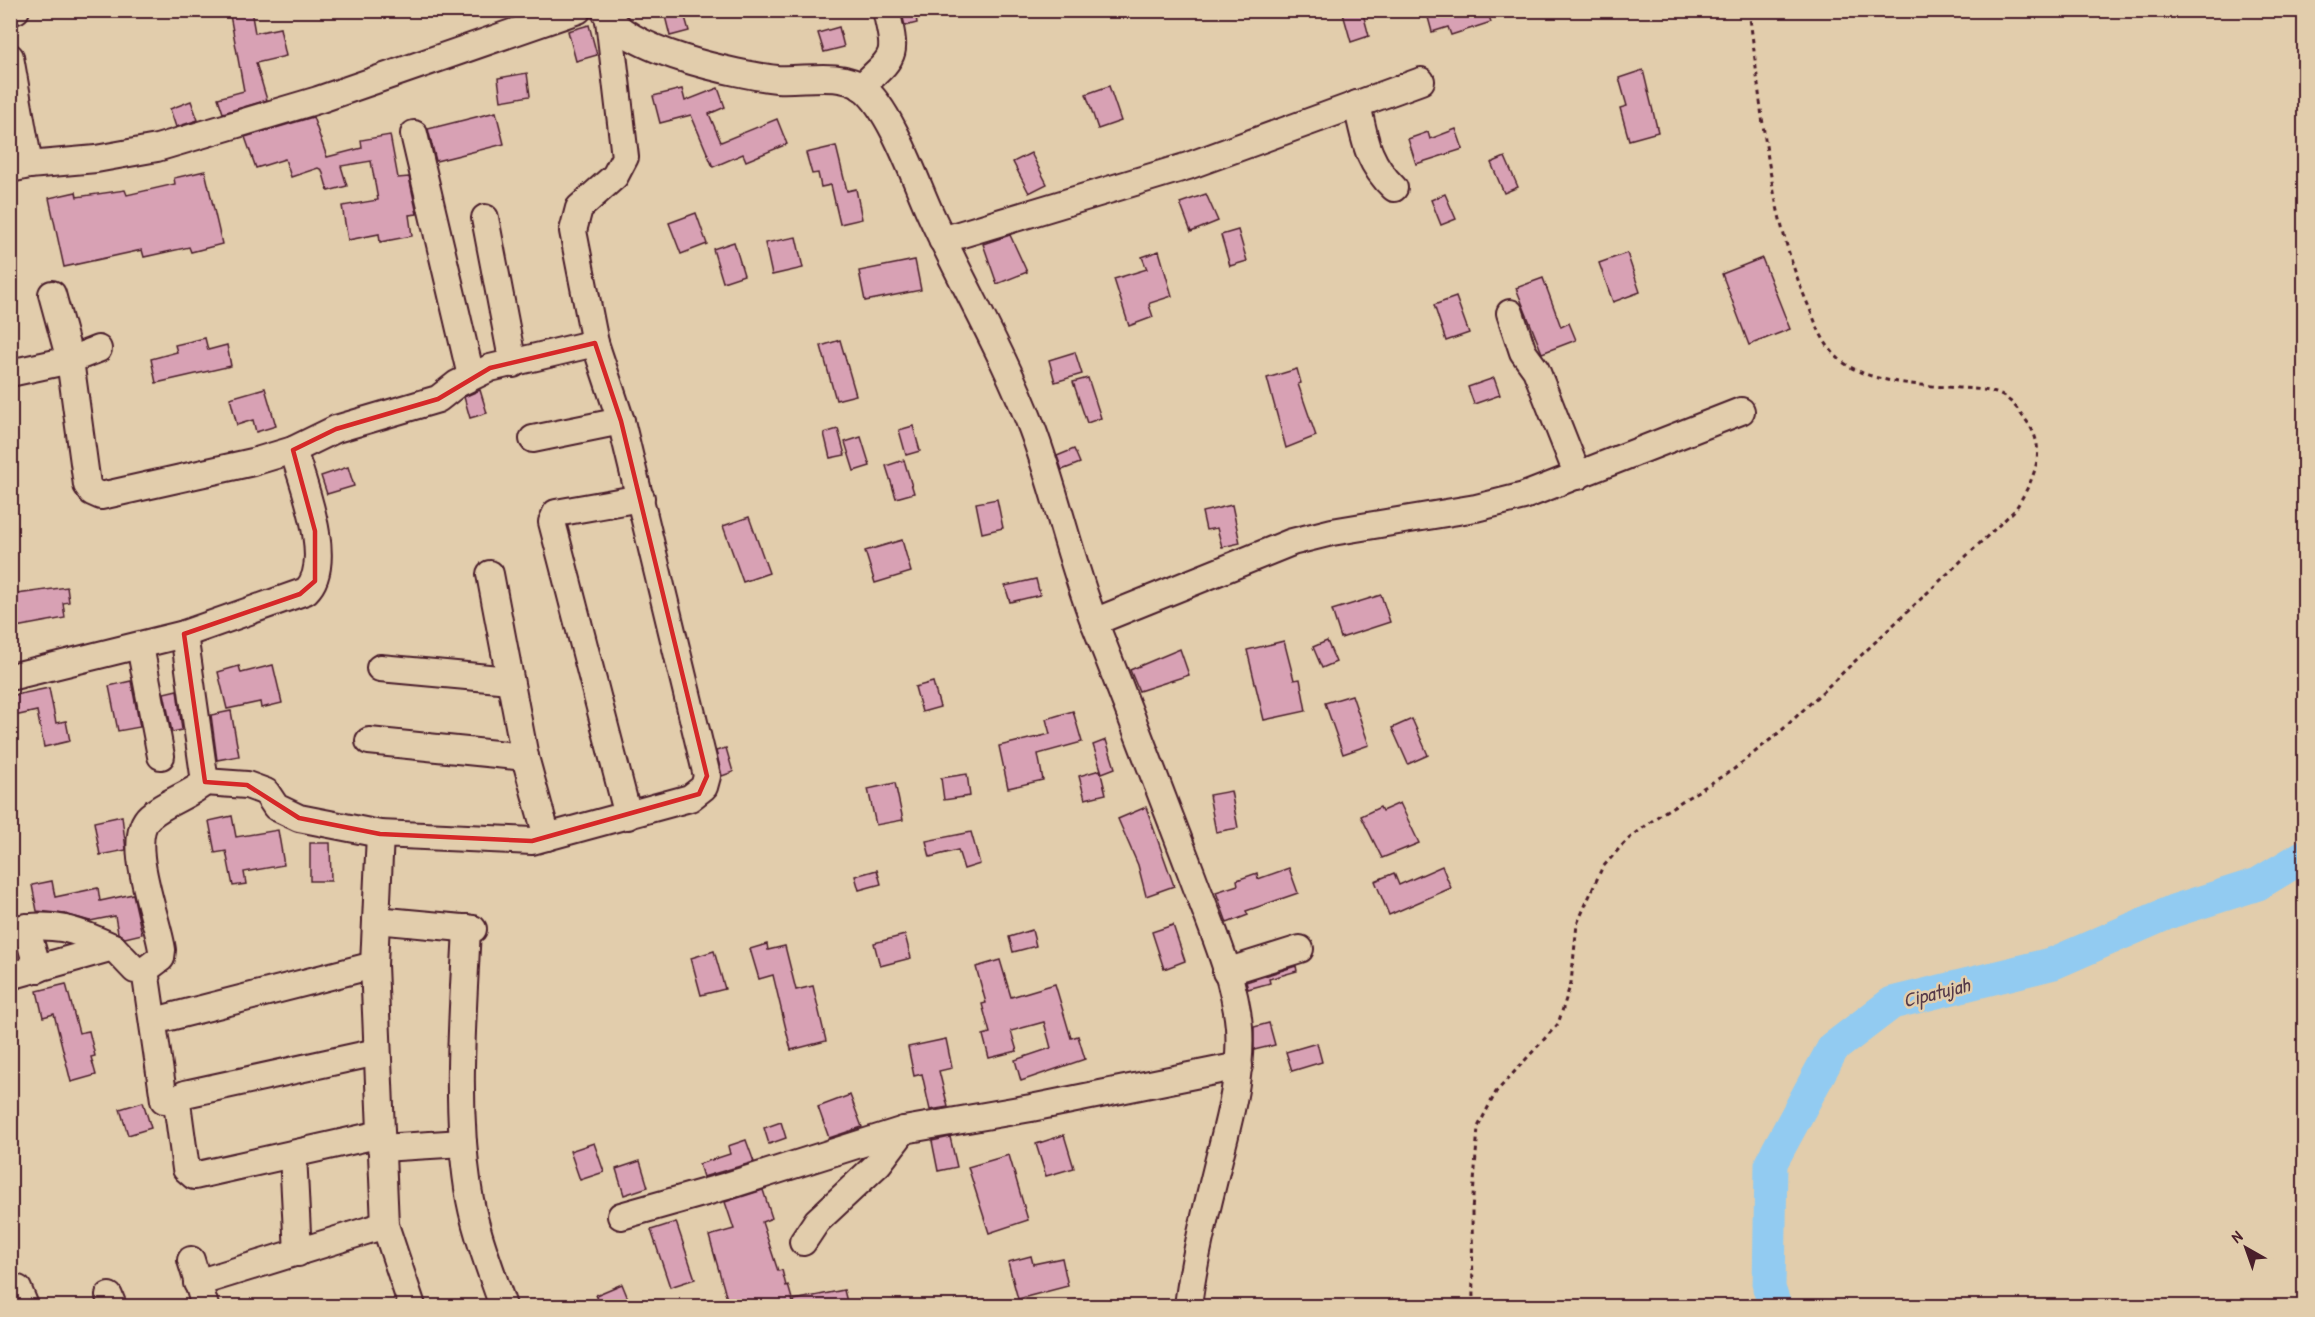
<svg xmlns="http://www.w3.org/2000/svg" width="2315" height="1317" font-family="'Patrick Hand',sans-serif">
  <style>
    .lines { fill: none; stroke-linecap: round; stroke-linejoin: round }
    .river { stroke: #92cbf1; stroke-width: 33 }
    .building { fill: #d8a1b4; stroke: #4a1f2b; stroke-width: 1.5 }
    .minor-casing { stroke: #4a1f2b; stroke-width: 30 }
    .path { stroke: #4a1f2b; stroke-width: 3; stroke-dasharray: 4.5 4.5; stroke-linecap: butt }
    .minor { stroke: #e2cdac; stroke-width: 26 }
    .marked { fill: none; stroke: #d62828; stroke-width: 4.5; stroke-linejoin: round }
    .labels { text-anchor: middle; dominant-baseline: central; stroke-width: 5; stroke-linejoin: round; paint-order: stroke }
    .water-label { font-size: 20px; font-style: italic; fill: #553949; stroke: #e2cdac }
  </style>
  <rect width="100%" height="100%" fill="#e2cdac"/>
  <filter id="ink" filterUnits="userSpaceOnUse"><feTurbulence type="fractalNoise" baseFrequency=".0167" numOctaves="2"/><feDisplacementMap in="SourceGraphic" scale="12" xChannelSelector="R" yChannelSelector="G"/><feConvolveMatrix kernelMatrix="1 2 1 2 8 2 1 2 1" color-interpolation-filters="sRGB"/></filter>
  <g filter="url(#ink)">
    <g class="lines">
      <polyline class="river" points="1775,1306 1769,1288 1771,1163 1833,1048 1892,1003 2054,963 2173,911 2258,884 2304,856"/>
    </g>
    <g class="building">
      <polygon points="251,10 255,33 280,28 286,56 256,63 267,100 223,113 218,98 244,91 230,15"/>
      <polygon points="669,10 683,10 689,31 670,36 665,16 670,14"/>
      <polygon points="901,10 915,10 917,23 905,26"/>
      <polygon points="1342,10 1362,10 1369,36 1351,42"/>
      <polygon points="1426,10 1487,10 1491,22 1451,35 1448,27 1432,32"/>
      <polygon points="589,25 597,55 576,61 568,31"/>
      <polygon points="839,27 844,47 824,52 818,33"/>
      <polygon points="1643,70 1658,132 1629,140 1620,108 1627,106 1619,78"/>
      <polygon points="527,73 530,96 501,101 498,78"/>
      <polygon points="1109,86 1121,121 1098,129 1086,94"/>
      <polygon points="718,88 725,107 709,114 721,142 777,119 787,144 746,161 743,154 713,167 691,115 660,123 653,96 682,89 685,101"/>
      <polygon points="191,101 198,120 176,127 170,109"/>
      <polygon points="496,112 504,144 436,161 428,129"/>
      <polygon points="313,117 327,157 362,148 361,140 390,135 398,178 409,177 417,214 409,215 412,236 380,242 379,234 348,240 342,206 378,200 371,161 341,166 347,186 328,191 322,170 318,168 291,177 285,159 256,168 245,137"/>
      <polygon points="1456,129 1463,149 1416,164 1408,139 1428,132 1430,139"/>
      <polygon points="836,146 847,191 856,189 862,219 840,224 831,185 821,187 818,173 812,174 806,153"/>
      <polygon points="1031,153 1047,184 1029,193 1013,162"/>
      <polygon points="1505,157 1518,187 1504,193 1491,163"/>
      <polygon points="205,171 222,244 191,252 189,247 144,257 142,250 64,267 49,198 76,192 77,197 125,190 127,195 175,184 174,178"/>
      <polygon points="1206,194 1218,221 1191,232 1180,203"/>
      <polygon points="1445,194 1456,219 1441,225 1431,200"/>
      <polygon points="696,213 707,244 681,254 669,223"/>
      <polygon points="1238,230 1247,261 1230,266 1221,235"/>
      <polygon points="1010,235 1027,272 997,284 983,244"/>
      <polygon points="796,237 803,268 772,275 765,243"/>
      <polygon points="734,242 744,275 723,282 713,249"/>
      <polygon points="1159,251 1172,296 1150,303 1149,305 1153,317 1129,326 1114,279 1147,269 1142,257"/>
      <polygon points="1627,253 1640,292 1613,302 1599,263"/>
      <polygon points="1762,258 1790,329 1749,345 1722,274"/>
      <polygon points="915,260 921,290 865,301 859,271"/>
      <polygon points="1543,278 1561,327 1569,323 1576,340 1542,353 1516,288"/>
      <polygon points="1456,297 1469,333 1446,341 1434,305"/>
      <polygon points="205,338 208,350 227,345 231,366 156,383 151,359 177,352 175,345"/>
      <polygon points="840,340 856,395 836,400 821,346"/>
      <polygon points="1075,352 1082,374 1055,382 1049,360"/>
      <polygon points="1297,369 1301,383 1298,384 1316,436 1286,448 1267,378"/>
      <polygon points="1088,378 1101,418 1087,423 1073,382"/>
      <polygon points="1494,378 1500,395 1474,404 1468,387"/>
      <polygon points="265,388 276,426 256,432 253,420 237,425 230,398"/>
      <polygon points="480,390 487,413 470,418 464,397"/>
      <polygon points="913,426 920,451 906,455 899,430"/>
      <polygon points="838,429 845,455 830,458 824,433"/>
      <polygon points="861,437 870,466 854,471 845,442"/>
      <polygon points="1074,449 1080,463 1062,470 1057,456"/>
      <polygon points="904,460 914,493 896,498 886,466"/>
      <polygon points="348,467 354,486 327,494 321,476"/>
      <polygon points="997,499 1003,528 982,533 976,503"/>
      <polygon points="1232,505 1240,543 1222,547 1217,528 1206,530 1202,512"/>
      <polygon points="749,517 769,573 743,582 723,526"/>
      <polygon points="902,540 911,572 875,583 865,551"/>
      <polygon points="1036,579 1040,595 1010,602 1005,586"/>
      <polygon points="67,587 69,602 63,603 65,618 10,628 10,595"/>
      <polygon points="1381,595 1390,622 1341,638 1332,610"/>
      <polygon points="1284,641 1294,680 1300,679 1306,711 1264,720 1247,650"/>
      <polygon points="1327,641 1336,662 1322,668 1313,647"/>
      <polygon points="1180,649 1189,675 1139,691 1130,670"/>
      <polygon points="273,665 282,703 261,708 260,702 227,709 218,672 239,666 241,673"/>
      <polygon points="131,681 140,727 118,731 109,686"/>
      <polygon points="933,682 940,707 922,712 915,687"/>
      <polygon points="49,688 56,723 66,721 70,741 44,747 37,711 10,717 10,696"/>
      <polygon points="177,690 182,730 172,732 164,693"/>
      <polygon points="1352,695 1369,745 1343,754 1325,703"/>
      <polygon points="231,711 239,756 217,760 211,715"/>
      <polygon points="1073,711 1082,742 1038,754 1043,780 1008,788 999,746 1050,734 1046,719"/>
      <polygon points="1412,719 1428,755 1408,764 1392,728"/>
      <polygon points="1106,740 1115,768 1102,773 1093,745"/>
      <polygon points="726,748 733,772 722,776 716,751"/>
      <polygon points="1100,770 1106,794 1085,799 1079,776"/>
      <polygon points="967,774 970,796 944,800 941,778"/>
      <polygon points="895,783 903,820 876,825 868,789"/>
      <polygon points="1231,791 1238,828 1216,832 1209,795"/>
      <polygon points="1400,803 1419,843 1382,858 1361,816 1380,807 1382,811"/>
      <polygon points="1146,807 1174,886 1146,896 1138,865 1118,819"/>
      <polygon points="122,816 126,850 100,855 94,822"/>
      <polygon points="232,816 236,837 278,830 284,865 244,872 246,884 233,886 226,851 215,853 209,821"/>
      <polygon points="971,832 980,864 964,869 958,850 930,857 926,841"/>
      <polygon points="310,843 330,843 331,881 310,881"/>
      <polygon points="1442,866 1451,888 1389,915 1375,881 1394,873 1399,885"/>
      <polygon points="1289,868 1298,893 1246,911 1248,915 1227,923 1216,892 1238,885 1237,880 1257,873 1258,879"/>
      <polygon points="877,870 881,884 859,890 855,876"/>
      <polygon points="52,881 55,897 98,888 100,901 133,894 142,934 125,938 118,933 115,916 90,921 65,914 37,911 32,885"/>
      <polygon points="1173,925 1185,961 1164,969 1152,932"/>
      <polygon points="1032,930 1036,946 1013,952 1009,937"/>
      <polygon points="905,935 911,958 880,966 874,943"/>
      <polygon points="767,944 768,950 785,946 796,990 813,986 826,1041 791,1050 773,975 759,979 750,949"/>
      <polygon points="714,951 725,989 701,995 691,958"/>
      <polygon points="1000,960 1011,997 1055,984 1071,1038 1078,1036 1085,1059 1021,1081 1015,1060 1051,1048 1044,1022 1011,1031 1017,1051 989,1058 983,1035 990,1033 982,1004 986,1003 976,967"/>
      <polygon points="1296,966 1297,971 1269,979 1270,983 1248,989 1246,982"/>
      <polygon points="66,984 79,1033 89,1031 95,1056 91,1057 96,1075 71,1082 54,1014 43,1017 37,991"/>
      <polygon points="1269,1023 1275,1045 1254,1050 1254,1027"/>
      <polygon points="946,1039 952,1068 939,1071 948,1107 930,1110 922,1074 914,1076 908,1047"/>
      <polygon points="1317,1043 1322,1062 1292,1071 1286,1052"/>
      <polygon points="850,1095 862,1127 829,1138 818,1107"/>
      <polygon points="143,1102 151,1128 128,1135 120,1109"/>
      <polygon points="781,1122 786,1138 769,1144 764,1128"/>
      <polygon points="1064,1135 1074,1168 1046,1176 1036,1144"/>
      <polygon points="950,1137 957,1167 938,1171 932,1141"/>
      <polygon points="746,1140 754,1162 703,1177 699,1164 730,1154 728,1146"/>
      <polygon points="594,1143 604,1172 580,1180 570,1151"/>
      <polygon points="1009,1155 1028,1220 989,1233 968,1167"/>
      <polygon points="640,1161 648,1187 624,1195 616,1169"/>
      <polygon points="763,1190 772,1218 762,1222 778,1271 782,1270 786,1286 788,1285 794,1306 729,1306 709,1236 734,1229 725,1202"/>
      <polygon points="676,1222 695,1279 670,1287 651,1230"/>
      <polygon points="1031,1256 1033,1264 1062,1258 1068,1286 1018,1299 1008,1262"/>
      <polygon points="622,1284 631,1306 601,1306 596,1295"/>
      <polygon points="844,1290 848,1306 795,1306 794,1300"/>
    </g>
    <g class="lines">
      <defs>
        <g id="minor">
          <path d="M605,11C620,50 739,75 777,79C803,81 840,71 863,88C891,110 915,180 930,213C963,285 1004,354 1032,428C1056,492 1070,560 1095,624C1128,707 1160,791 1192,875C1209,921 1235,978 1239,1027C1242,1072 1230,1116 1219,1159C1207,1208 1194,1257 1188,1306"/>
          <polyline points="10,12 16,10"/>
          <polyline points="10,57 29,165"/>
          <path d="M861,87C896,54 897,58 886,10"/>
          <path d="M1357,104C1365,140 1367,162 1394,188"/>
          <polyline points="414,134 471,376"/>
          <polyline points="10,169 29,165 96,159 157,148 318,100 578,10"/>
          <polyline points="485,218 513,364"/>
          <polyline points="942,240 1188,166 1421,81"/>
          <polyline points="52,294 70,360 98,349"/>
          <polyline points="1510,313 1523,352 1536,370 1578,476"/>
          <polyline points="10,373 70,360 87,485 92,492 101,496 253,462 293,450 336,429 438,399 457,384 490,368 595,343"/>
          <polyline points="533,439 621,421"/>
          <polyline points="490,574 525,757 547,837"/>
          <polyline points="1094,622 1292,542 1332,532 1476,508 1524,496 1741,411"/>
          <polyline points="140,646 161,756"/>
          <polyline points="380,668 510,680"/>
          <path d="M10,677L184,634L306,591C335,564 303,483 293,450"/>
          <polyline points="369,741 525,757"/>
          <polyline points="205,782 247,785 266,792 276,807 299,818 380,834"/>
          <polyline points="628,816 552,522 556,513 641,498"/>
          <polyline points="376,920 473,929"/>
          <polyline points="26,927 38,969"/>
          <path d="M467,928C463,1014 455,1102 468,1188C474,1229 490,1268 503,1306"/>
          <path d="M10,930C53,921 74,929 113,947"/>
          <path d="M145,970L161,958L162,950C158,919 124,839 150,816C167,801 189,796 205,782L184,634"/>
          <polyline points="1226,972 1300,949"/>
          <polyline points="10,976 113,947 135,970 145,970 164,1100"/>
          <polyline points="166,1018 374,965"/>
          <polyline points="377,1052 185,1094 177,1103 186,1169 194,1176 381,1134"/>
          <polyline points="381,1148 463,1143"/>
          <polyline points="293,1154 298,1253"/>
          <polyline points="621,1216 727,1186 904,1130 1031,1108 1239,1066"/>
          <polyline points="803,1242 817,1221 879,1163 904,1130"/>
          <polyline points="191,1260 205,1306"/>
          <polyline points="197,1283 385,1225"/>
          <polyline points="18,1289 25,1306"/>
          <polyline points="109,1296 113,1306"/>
          <polyline points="412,1306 385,1225 374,965 380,834 532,841 690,798 704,787 707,776 621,421 595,343 573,231 579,208 615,176 625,157 609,20"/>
        </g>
      </defs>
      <use href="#minor" class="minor-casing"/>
      <path class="path" d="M1473,1306L1472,1211L1478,1127L1496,1092L1558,1024L1571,983L1577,924L1602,868L1626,841L1661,814L1734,769L1781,731L2015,510C2033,480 2050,450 2025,419C2020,413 2015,404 2007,399C1994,389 1975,389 1959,388C1923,385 1861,384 1835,355C1822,341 1816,324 1809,307C1768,215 1762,110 1749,10"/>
      <use href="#minor" class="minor"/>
    </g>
  </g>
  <path class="marked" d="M595,343L621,421L707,776L699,794L532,841L380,834L299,818L247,785L205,782L184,634L300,594L315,581V531L293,450L336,429L438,399L490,368Z"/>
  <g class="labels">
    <g class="water-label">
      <text transform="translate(1936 992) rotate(-14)">Cipatujah</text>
    </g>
  </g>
  <rect width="2315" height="1317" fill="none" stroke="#e2cdac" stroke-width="36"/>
  <rect x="18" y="18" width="2279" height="1281" fill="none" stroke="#4a1f2b" stroke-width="2" filter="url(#ink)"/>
  <g transform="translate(2246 1248) rotate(320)" stroke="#e2cdac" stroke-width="4.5" paint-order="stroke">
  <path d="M0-4.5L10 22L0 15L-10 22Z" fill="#4a1f2b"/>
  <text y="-9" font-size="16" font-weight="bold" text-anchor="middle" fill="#4a1f2b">N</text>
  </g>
</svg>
